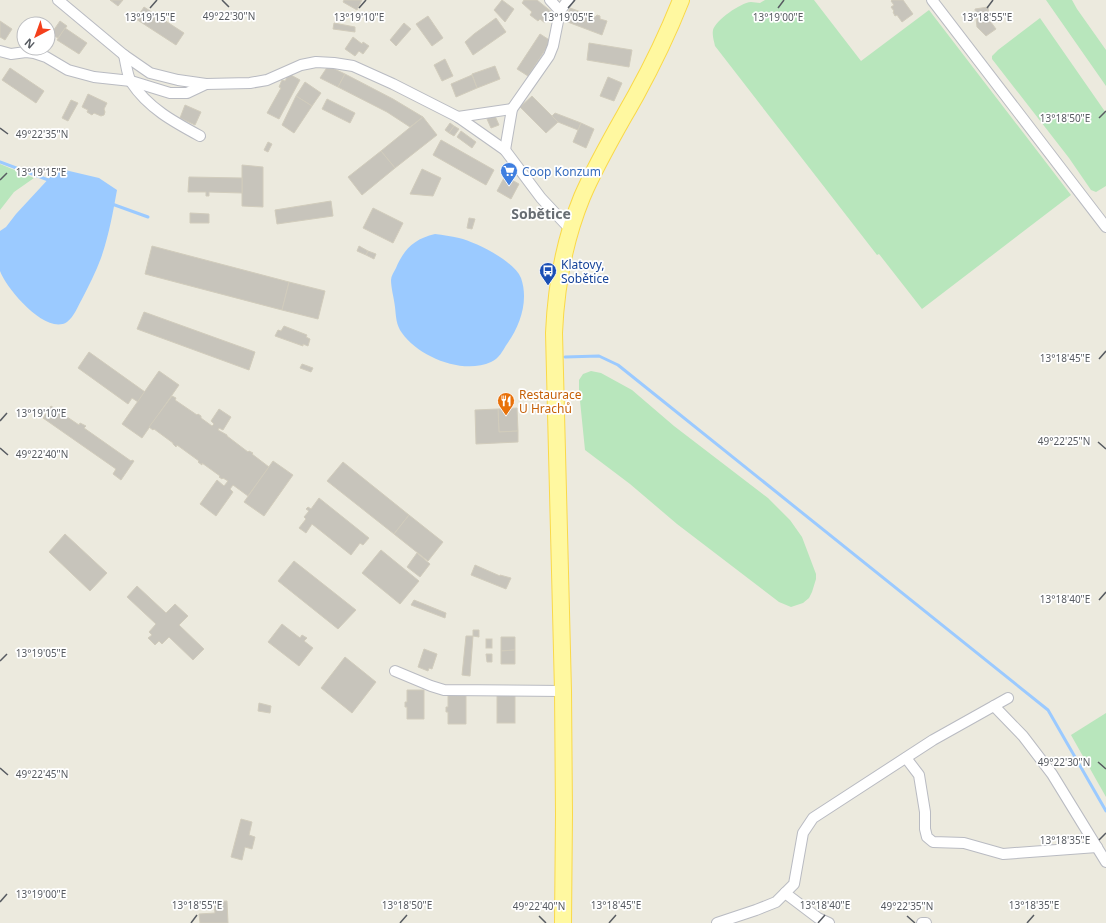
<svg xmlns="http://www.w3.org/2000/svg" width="1106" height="923" font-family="'Noto Sans',sans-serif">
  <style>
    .green { fill: #b8e6bc }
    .water { fill: #9bcaff }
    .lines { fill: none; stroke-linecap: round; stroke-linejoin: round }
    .stream { stroke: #9bcaff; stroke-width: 3 }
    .building { fill: #c7c4bb; stroke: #d1ccbc }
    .street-casing { stroke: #b9bbc2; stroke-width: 12 }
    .primary-casing { stroke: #fad949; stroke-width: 18 }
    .street { stroke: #fff; stroke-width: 10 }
    .primary { stroke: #fff8a0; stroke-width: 16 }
    .ticks { fill: none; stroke: #575b61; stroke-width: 1.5 }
    .labels { text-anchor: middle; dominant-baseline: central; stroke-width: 3.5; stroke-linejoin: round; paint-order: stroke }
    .shop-label { font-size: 12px; fill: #366cbe; stroke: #fff; text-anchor: start }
    .transit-label { font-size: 12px; fill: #164399; stroke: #fff; text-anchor: start }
    .food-label { font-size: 12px; fill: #c56008; stroke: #fff; text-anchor: start }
    .quarter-label { font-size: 14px; font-weight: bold; fill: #686d73; stroke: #fff }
    .ticks-label { font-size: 10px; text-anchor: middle; fill: #575b61; stroke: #fff; stroke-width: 3.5; stroke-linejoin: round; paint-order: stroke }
  </style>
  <rect width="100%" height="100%" fill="#eceade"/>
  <g class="green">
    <path d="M765,0H814L861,61L929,10L1071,195L922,309L879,254L877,255L715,46C714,41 712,36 713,30C716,20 740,3 751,2C754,2 757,3 760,3Z"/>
    <polygon points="1046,0 1072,0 1077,9 1106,50 1106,86"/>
    <polygon points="1040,18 1106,113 1106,186 1096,192 1091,190 1069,158 992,59 992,56 998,50"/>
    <polygon points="0,164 34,178 14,192 0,210"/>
    <polygon points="591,371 601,373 632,390 674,426 768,498 790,520 802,537 816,574 816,579 812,592 809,598 803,603 791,607 779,602 677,524 630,484 585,450 579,391 579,380 583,374"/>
    <polygon points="1106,713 1106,797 1071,735"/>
  </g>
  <g class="water">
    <path d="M65,170L99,178L117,190C113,212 109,235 101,258C96,272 89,285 82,299C78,306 74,317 67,322C46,336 6,288 0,271C0,263 0,241 0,231L6,227L16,214L53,174L59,171Z"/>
    <path d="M435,234C443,235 451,236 459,238C476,242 514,261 521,278C529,301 520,326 507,344C503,350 499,359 491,362C463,375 419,357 402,333C396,325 396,316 395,307C394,298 391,288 391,280C391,276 394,272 396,268C404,249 414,239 435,234Z"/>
  </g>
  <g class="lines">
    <g class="stream">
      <polyline points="0,162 51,181"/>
      <polyline points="112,204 148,217"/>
      <polyline points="565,357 599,356 618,365 1048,710 1106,811"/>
    </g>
  </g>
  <g class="building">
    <polygon points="110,0 123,0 118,6"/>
    <polygon points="344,0 362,0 357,10 343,2"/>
    <polygon points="502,0 514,9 505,22 494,10"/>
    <polygon points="524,0 537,0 553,13 545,23 540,19 538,21 530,15 532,12 522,3"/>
    <polygon points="892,0 903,0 913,14 902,22 897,15 895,16 893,12 894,11 891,7 894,5 891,1"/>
    <polygon points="144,7 184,33 176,45 136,19"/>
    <polygon points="988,7 990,21 996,29 986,36 977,27 975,9"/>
    <polygon points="570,8 595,17 597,15 600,16 600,19 607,21 602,35 565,21"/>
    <polygon points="428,16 443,38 432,46 416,24"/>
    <polygon points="496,18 506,32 473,55 465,42 474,34"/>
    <polygon points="0,21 12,29 5,40 0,37"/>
    <polygon points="60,21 67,26 58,38 51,34"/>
    <polygon points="334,23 355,27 355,32 333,29"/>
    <polygon points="404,23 411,29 396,46 390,40"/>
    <polygon points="65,28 87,43 79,54 57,40"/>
    <polygon points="540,34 551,41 528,76 517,69"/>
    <polygon points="353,37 362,44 363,42 369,46 363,54 359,51 355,56 345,49"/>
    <polygon points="589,43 632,50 629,67 587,60"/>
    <polygon points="445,59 453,76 442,81 434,65"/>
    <polygon points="328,66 345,74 338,87 320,78"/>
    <polygon points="495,66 500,79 477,88 472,74"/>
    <polygon points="10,68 44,91 36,103 2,80"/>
    <polygon points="289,74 300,80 279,119 267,113 281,88 279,87 282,80 285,81"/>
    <polygon points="345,74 393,99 423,117 410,127 387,112 338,87"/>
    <polygon points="472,75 477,88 456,97 451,84"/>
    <polygon points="608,77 622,83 614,101 600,96"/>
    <polygon points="305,82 321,93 312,106 296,96"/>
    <polygon points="88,94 107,103 104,109 105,112 104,115 101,116 94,113 92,115 87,112 88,110 82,107"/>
    <polygon points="296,96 312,106 294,133 282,125"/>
    <polygon points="532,96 558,122 546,133 520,107"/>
    <polygon points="327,99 355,113 350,123 322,109"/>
    <polygon points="71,100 78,103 68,121 62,118"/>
    <polygon points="185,105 201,112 195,125 180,118"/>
    <polygon points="555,113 581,123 578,130 558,122 552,116"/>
    <polygon points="490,115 495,116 499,125 491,128 487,119"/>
    <polygon points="423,117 437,135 395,168 381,151"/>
    <polygon points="450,123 454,126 449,133 445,130"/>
    <polygon points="581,123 594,129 586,148 573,142"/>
    <polygon points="454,126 459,129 454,136 449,133"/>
    <polygon points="461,131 476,142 472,148 457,137"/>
    <polygon points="441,140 494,170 486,185 433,155"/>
    <polygon points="268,142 272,144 268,152 264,150"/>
    <polygon points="381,151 395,168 362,195 348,177"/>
    <polygon points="242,165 263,167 263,207 242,206"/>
    <polygon points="422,169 441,178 433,196 410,194"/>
    <polygon points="505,176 519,184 511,199 497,191"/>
    <polygon points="189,177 242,178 242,193 209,192 209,196 206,196 206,192 188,192"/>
    <polygon points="331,201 333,216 277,224 275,210"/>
    <polygon points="373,208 403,223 393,243 363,228"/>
    <polygon points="190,213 209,214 209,223 190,223"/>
    <polygon points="469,218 475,219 472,229 467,228"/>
    <polygon points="152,246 289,282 282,310 145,274"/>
    <polygon points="359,246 368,251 366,255 357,251"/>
    <polygon points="368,251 376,254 374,259 366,255"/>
    <polygon points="289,282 325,291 318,319 282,310"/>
    <polygon points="144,312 255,352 249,370 137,329"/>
    <polygon points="284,326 307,335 306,337 310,339 308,346 303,344 303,346 275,336 278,330 281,331"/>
    <polygon points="89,352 145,392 138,402 132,398 128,404 78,368"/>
    <polygon points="302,364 313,368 311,372 300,368"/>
    <polygon points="159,371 179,385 142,438 122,424"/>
    <polygon points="172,396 176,398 175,400 197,415 198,414 201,416 201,418 212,426 214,424 211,421 219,409 231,417 223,430 219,428 218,430 227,435 227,436 248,452 249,451 253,453 252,454 269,467 248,496 233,485 230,489 233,492 216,516 200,504 217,480 224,486 228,481 223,478 222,479 219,477 220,476 202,463 202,465 198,462 199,461 177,445 176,447 173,444 173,443 154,429 153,430 149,427"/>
    <polygon points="51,406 79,425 80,423 86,426 84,428 131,461 132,460 134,461 121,480 113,474 116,469 43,418"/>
    <polygon points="517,408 518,431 499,432 498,409"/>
    <polygon points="498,409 499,432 518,431 518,442 476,444 475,410"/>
    <polygon points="273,461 293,475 264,516 244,502"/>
    <polygon points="343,462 409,515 394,534 327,481"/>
    <polygon points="319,498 369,538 363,545 360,543 351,555 312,524 306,533 299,528 306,519 304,517 309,511 306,509 308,507 311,509"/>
    <polygon points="409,515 443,542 428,561 394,534"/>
    <polygon points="65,534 107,573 90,591 49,552"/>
    <polygon points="381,550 419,581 400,604 362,573"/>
    <polygon points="417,553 430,564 420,577 407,567"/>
    <polygon points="294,561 356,610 338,629 278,581"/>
    <polygon points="475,565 500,576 500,575 511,578 506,589 471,575"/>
    <polygon points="137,586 166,613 175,604 188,616 179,625 204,649 193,660 169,637 162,644 159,641 155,645 148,638 152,635 149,632 156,624 127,597"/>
    <polygon points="414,600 446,613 445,618 411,605"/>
    <polygon points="282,624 300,638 302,635 307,638 304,641 313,648 299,666 268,642"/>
    <polygon points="473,630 479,630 479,637 473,636"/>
    <polygon points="466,636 473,636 470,676 462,675"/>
    <polygon points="501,637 515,637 515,650 501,651"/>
    <rect x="486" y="639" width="6" height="9"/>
    <polygon points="424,649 437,654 432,669 429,668 428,671 418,667"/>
    <polygon points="515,650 515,664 501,664 501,651"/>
    <polygon points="486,654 492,654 492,662 487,662"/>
    <polygon points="345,657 376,682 352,713 321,688"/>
    <polygon points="407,690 424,690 424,719 407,719 407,707 405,707 405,702 407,702"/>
    <polygon points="448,695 466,695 466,724 448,724 448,712 446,712 446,707 448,707"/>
    <rect x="497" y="695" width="18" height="28"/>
    <polygon points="259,703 271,706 270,713 258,711"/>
    <polygon points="241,819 252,822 249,835 255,837 252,849 245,847 242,860 231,857"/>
    <polygon points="227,901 228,923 200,923 199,914 215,913 214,902"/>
  </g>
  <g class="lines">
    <defs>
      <g id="street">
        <polyline points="58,0 124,55 150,73 178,80 206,84 250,83 267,80 301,65 316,62 334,63 353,66 393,84 458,117 505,150 541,198 570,229"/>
        <polyline points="550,0 560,11"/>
        <polyline points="932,0 1106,227"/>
        <polyline points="0,51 11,54 26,52 34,53 46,57 68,70 94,77 131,81 170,93 187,93 206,84"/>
        <path d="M124,55C126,63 127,75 131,82C148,108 174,122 200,136"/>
        <polyline points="458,117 512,109"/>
        <polyline points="505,150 512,109 549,56 553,46 560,11 568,0"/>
        <polyline points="395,671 431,686 444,690 563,691"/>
        <polyline points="994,706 1023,736 1052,774 1106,862"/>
        <polyline points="906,758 919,775 925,812 925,829 927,837 933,842 964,843 1003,854 1097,847"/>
        <polyline points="785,893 818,918 829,923"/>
        <polyline points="717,923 756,910 776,902 794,884 803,833 813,818 933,740 1008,698"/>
        <polyline points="922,923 926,923"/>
      </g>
      <path id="primary" d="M563,923L564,814L563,691L554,333C556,286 564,241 582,197C597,162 617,129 636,95C653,64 668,33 681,0"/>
    </defs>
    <use href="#street" class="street-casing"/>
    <use href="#primary" class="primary-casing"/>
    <use href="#street" class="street"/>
    <use href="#primary" class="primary"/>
  </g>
  <path class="ticks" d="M222,0L229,7M150,8L157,0M359,8L366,0M568,8L575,0M778,8L784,0M987,8L993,0M1099,118L1106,111M0,128L8,134M0,180L7,173M1099,359L1106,351M0,421L7,413M1098,442L1106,449M0,448L8,455M1099,600L1106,592M0,661L7,654M1098,762L1106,769M0,768L8,775M1099,840L1106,833M0,902L7,894M539,916L546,923M907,916L915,923M191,923L197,915M400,923L407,915M609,923L616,915M818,923L825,915M1027,923L1034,915"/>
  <defs>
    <symbol id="supermarket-pin" viewBox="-11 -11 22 30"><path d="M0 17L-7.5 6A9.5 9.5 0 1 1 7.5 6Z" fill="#3f7fe0" stroke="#fff"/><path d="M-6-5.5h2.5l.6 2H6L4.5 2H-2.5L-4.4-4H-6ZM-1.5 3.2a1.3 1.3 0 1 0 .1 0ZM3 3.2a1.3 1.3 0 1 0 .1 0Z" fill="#fff"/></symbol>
    <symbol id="bus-pin" viewBox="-11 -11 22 30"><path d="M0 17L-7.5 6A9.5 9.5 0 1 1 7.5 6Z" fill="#1a4fb4" stroke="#fff"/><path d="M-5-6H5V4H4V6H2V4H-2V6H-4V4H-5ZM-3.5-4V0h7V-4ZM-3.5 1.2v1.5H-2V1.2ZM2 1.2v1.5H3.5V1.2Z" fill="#fff"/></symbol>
    <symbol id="restaurant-pin" viewBox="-11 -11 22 30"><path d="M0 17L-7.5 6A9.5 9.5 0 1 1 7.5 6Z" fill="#e8710a" stroke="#fff"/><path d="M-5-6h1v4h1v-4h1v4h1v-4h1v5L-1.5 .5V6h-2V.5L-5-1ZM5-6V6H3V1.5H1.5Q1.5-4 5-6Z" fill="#fff"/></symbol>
  </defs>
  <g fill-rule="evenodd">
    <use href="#supermarket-pin" x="499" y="161" width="20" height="27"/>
    <use href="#bus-pin" x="538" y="261" width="20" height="27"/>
    <use href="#restaurant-pin" x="496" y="391" width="20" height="27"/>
  </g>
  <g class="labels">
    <g class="shop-label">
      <text x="522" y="171">Coop Konzum</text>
    </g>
    <g class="transit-label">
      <text x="561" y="264">Klatovy,<tspan x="561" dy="14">Sobětice</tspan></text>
    </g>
    <g class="food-label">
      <text x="519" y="394">Restaurace<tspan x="519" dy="14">U Hrachů</tspan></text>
    </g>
    <g class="quarter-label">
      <text x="541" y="213">Sobětice</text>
    </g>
  </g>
  <g class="ticks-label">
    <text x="229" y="20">49°22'30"N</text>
    <text x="359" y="21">13°19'10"E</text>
    <text x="150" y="21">13°19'15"E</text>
    <text x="568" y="21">13°19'05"E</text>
    <text x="778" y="21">13°19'00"E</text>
    <text x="987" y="21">13°18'55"E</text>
    <text x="1065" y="122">13°18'50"E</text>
    <text x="42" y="138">49°22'35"N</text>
    <text x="41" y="176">13°19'15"E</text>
    <text x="1065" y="362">13°18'45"E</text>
    <text x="41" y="417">13°19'10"E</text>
    <text x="1064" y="445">49°22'25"N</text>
    <text x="42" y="458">49°22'40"N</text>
    <text x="1065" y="603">13°18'40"E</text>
    <text x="41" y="657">13°19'05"E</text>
    <text x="1064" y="766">49°22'30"N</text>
    <text x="42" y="778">49°22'45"N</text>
    <text x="1065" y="844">13°18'35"E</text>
    <text x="41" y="898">13°19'00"E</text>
    <text x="197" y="909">13°18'55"E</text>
    <text x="407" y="909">13°18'50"E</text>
    <text x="616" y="909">13°18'45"E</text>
    <text x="825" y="909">13°18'40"E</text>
    <text x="1034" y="909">13°18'35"E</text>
    <text x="539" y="910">49°22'40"N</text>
    <text x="907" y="910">49°22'35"N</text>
  </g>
  <g transform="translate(36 36) rotate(221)"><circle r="19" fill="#ffffff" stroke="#bcbdc0"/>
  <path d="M0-3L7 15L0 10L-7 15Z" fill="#f4401c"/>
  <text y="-6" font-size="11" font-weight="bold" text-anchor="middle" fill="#575b61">N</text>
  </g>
</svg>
